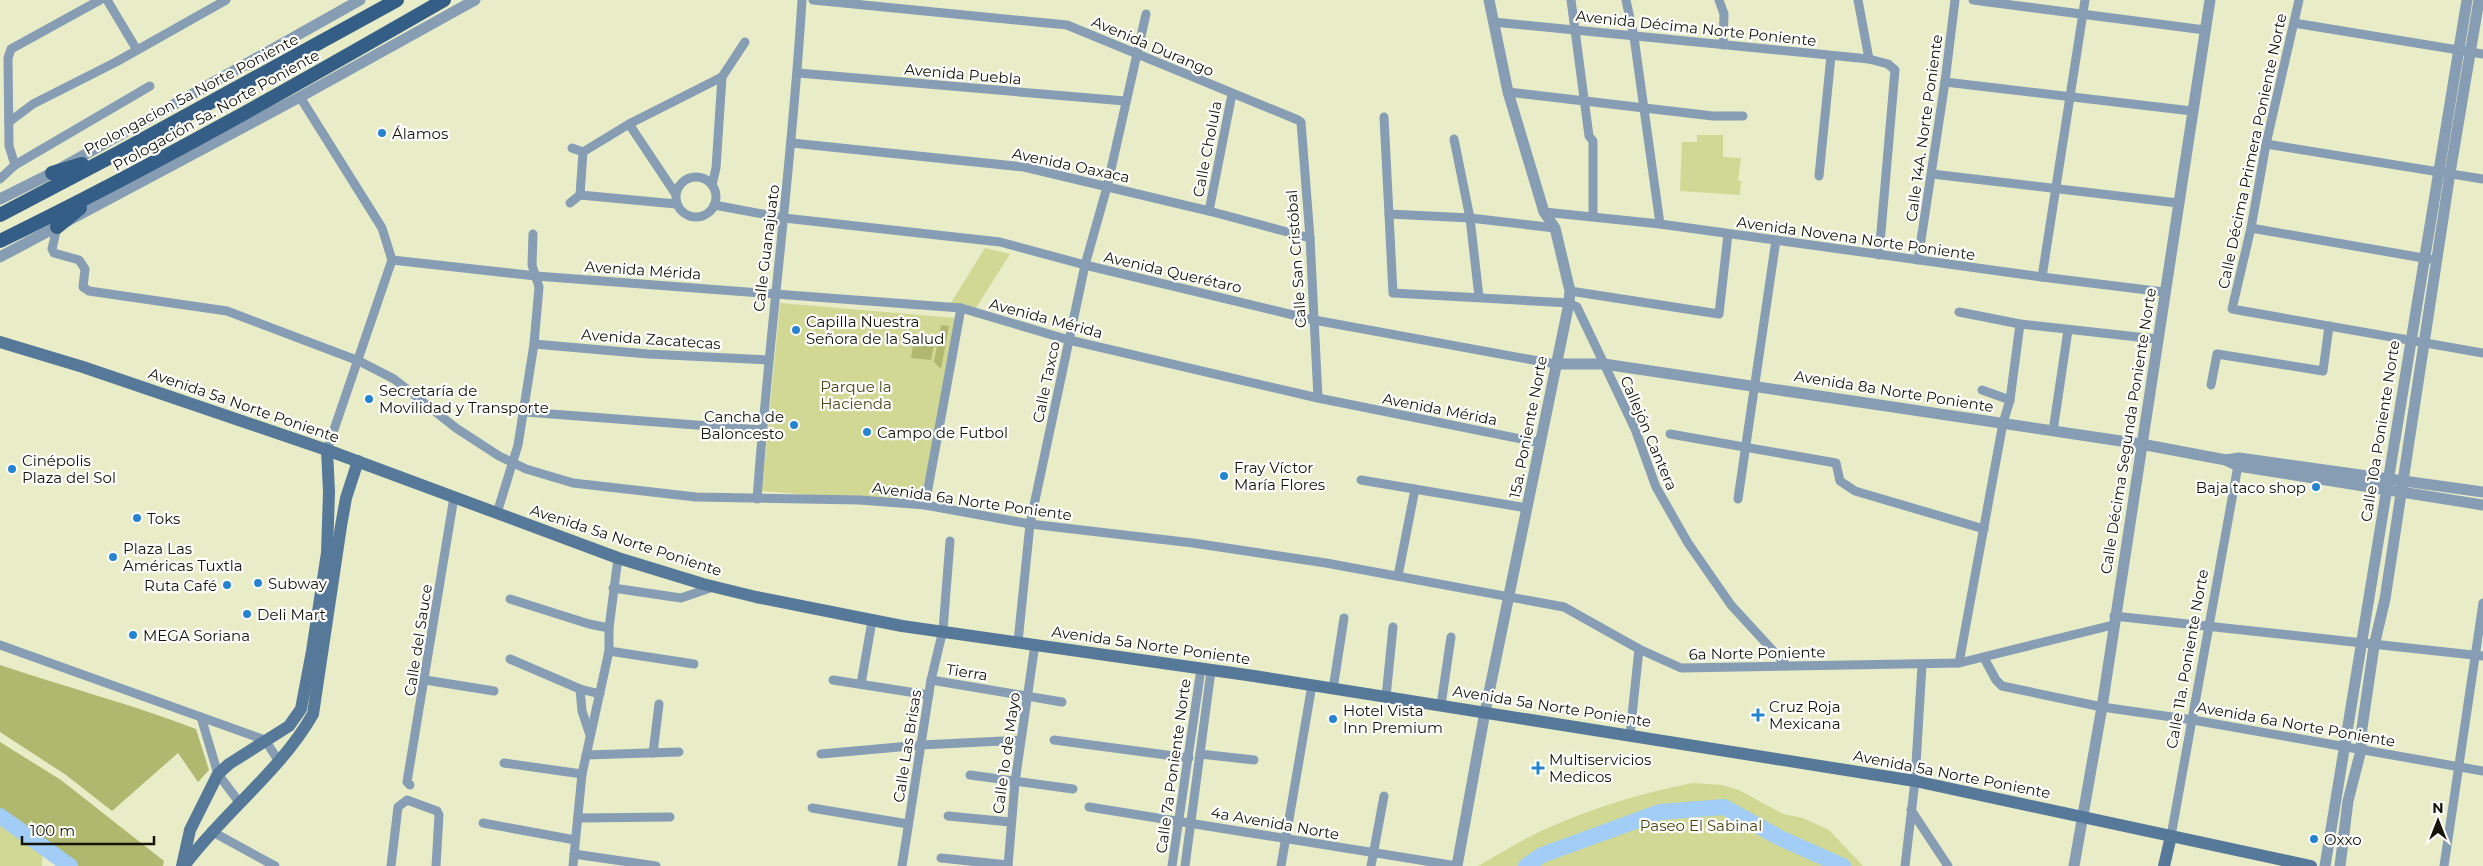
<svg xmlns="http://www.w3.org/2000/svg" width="2483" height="866" font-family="Montserrat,sans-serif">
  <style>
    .green { fill: #d1d894 }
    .forest { fill: #b0b76f }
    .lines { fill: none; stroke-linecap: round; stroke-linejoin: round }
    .river { stroke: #a1cdf7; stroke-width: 16 }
    .minor { stroke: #869db4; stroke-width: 9 }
    .tertiary { stroke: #869db4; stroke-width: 11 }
    .secondary { stroke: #577999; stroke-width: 12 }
    .primary { stroke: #345e86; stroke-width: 14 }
    .poi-dot { fill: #2584d0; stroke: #fff; stroke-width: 2 }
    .labels { text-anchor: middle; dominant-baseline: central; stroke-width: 4.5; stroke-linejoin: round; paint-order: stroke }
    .street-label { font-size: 15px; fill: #141508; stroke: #fff }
    .poi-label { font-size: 15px; fill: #141508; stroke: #fff; text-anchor: start }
    .park-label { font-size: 15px; fill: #484b15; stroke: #fff }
  </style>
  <rect width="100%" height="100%" fill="#e8edc8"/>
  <g class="green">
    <polygon points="1697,135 1723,135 1723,157 1741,158 1738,180 1741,181 1740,195 1680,191 1682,142 1697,142"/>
    <polygon points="985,248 1010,254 974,311 949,306"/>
    <polygon points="780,303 956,318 923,504 762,491"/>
    <path d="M1692,783L1722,785L1739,790L1783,814L1803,818L1829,830L1863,866H1478C1498,855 1518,842 1539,832C1588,809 1638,794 1692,783Z"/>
    <polygon points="0,816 43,846 42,866 0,866"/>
  </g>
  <g class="forest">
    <polygon points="941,325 949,326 941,369 934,362"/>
    <polygon points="914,340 935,341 931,360 911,358"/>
    <path d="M0,665C65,687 131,704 196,729L209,770L198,782L178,753L112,811L66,775L0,732Z"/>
    <polygon points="0,742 61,780 164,861 163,866 70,866 0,816"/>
  </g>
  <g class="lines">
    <g class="river">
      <polyline points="0,816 70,866"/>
      <polyline points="1526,866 1542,855 1660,812 1724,807 1780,838 1843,866"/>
    </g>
    <g class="minor">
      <polyline points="107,0 137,50"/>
      <polyline points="813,0 1067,25 1298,120 1301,122 1310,238 1318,398"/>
      <polyline points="1571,0 1589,136 1593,141 1593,215"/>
      <polyline points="1626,0 1634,37 1660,224"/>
      <polyline points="1719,0 1724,14 1723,45"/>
      <polyline points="1858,0 1869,59"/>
      <polyline points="1973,0 2205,30"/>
      <polyline points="2299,0 2266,144 2251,228 2232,309 2483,353"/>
      <polyline points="1493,22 1869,59 1888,64 1895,70 1879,255"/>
      <polyline points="2294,23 2483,54"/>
      <polyline points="798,73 1125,101"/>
      <polyline points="1945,82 2192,111"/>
      <polyline points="1508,92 1713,116 1743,116"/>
      <polyline points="300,97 382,228 392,260 327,450"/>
      <polyline points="1384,117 1393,293 1569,303 1577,307 1635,429 1656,487 1688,543 1731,605 1786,665"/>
      <polyline points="9,122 33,104 116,62 226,0"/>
      <polyline points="629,124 675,193"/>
      <polyline points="1454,139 1470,218 1479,297"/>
      <polyline points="792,143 1024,167 1209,211 1310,238"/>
      <polyline points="2266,144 2483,179"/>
      <polyline points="572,148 583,152"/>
      <polyline points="15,165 150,86"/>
      <polyline points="1932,174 2178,203"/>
      <polyline points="1819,176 1831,56"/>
      <circle cx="696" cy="197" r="20"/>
      <polyline points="0,179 15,165 9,146 8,58 11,49 100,0"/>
      <polyline points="712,185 716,168 722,77 745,42"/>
      <polyline points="570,203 580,195"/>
      <polyline points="676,204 580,195 583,152 629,124 722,77"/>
      <polyline points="714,205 784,218 1000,242 1085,265 1314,320 1555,364"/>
      <polyline points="1209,211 1232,94"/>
      <polyline points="1544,212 1660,224 2042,277 2164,292"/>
      <polyline points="1389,214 1470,218 1555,228"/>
      <polyline points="57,227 52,249 54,253 79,260 85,269 83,287 89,291 227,311 359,361 394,379 456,428 499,456 526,469 573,483 696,497 860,500 925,505 1030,524 1193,543 1326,563 1564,607 1639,649 1681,668 1959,663 2113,625"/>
      <polyline points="2251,228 2429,259"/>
      <polyline points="392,260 536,276 961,308 1069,340 1318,398 1541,443"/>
      <polyline points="1918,260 1945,82 1955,0"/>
      <polyline points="2042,277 2085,0"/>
      <polyline points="1570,291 1719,314 1728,234"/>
      <polyline points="1959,312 2020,324 2156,339"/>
      <polyline points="534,344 648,354 767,360"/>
      <polyline points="2211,385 2217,354 2323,371 2329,326"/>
      <polyline points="1982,390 2010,400"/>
      <polyline points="525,412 762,430"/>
      <polyline points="2053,431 2068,330"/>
      <polyline points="1670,434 1836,463 1840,481 1855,491 1984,529"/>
      <polyline points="1361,480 1527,508"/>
      <path d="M757,499C769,333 792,167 802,0"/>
      <polyline points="1738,499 1776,240"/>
      <polyline points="925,505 961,308"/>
      <polyline points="497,513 518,445 534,344 539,287 532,265 533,234"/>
      <polyline points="1398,576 1415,489"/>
      <polyline points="613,588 681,598 713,587"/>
      <polyline points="510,599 589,624 609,628"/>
      <polyline points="2114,616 2483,656"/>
      <polyline points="1018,642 1030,524 1085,265 1107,187 1146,14"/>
      <polyline points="0,645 265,740 278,760"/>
      <polyline points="609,651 694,664"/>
      <polyline points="1984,658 1996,680 2002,686 2102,707 2193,720 2483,771"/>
      <polyline points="510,659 580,689 600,694"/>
      <polyline points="1959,663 2003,423 2010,400 2020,324"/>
      <polyline points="425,680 494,691"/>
      <polyline points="833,680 929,695"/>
      <polyline points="931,680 1062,702"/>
      <polyline points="861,684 872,621"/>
      <polyline points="580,689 582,711 590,735"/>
      <polyline points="1333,689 1344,618"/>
      <polyline points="1386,697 1393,627"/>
      <polyline points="1441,705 1451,637"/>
      <polyline points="201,717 218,774 239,802"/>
      <polyline points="1630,735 1639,649"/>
      <polyline points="1054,740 1189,758"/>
      <polyline points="653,753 659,704"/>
      <polyline points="821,754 921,745 1021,740"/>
      <polyline points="1200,754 1254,760"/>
      <polyline points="586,755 679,752"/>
      <polyline points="504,763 582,774"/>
      <polyline points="970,775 1073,789"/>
      <polyline points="410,785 407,782 454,497"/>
      <polyline points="1089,807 1457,866"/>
      <polyline points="812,808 908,824"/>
      <polyline points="1911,810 1948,866"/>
      <polyline points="948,816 1010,822"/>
      <polyline points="578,818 670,817"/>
      <polyline points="483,823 575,840"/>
      <polyline points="211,831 275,866"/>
      <polyline points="2171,836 2239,460"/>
      <polyline points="574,854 656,866"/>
      <polyline points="941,858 1008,865"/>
      <polyline points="391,866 398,807 407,800 437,811 439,815 436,866"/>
      <polyline points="573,866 582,774 609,651 609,628 618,558"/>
      <polyline points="902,866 931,680 943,630 950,541"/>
      <polyline points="1008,866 1015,782 1035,644"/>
      <polyline points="1172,866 1201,669"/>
      <polyline points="1185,866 1211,671"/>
      <polyline points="1281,866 1312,685"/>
      <polyline points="1371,866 1384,796"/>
      <polyline points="1905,866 1915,781 1922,665"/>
      <polyline points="2444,866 2483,603"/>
    </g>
    <g class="tertiary">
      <polyline points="0,199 52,173 360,0"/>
      <polyline points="0,257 300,97 475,0"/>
      <polyline points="1555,364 1604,364 2141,444 2226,460 2239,458 2483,492"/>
      <polyline points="2226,460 2238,466 2483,505"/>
      <polyline points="1457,866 1485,712 1569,303 1570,291 1555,228 1544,212 1508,92 1489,0"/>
      <polyline points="2074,866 2102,707 2210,0"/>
      <polyline points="2325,866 2467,0"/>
      <polyline points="2340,866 2348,801 2361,750 2362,728 2374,646 2385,599 2450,173 2479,0"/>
    </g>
    <g class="secondary">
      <polyline points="0,342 83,367 327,450 618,558 703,584 756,597 902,626 1254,676 1915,781 2311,866"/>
      <polyline points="182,866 190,830 218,774 229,764 289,726 301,709 312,651 327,553 329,492 327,450"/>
      <path d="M184,866C223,813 280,772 313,714L341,526L346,498L358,461"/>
      <polyline points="2164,866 2171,836"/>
    </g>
    <g class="primary">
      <polyline points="52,173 82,164"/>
      <polyline points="0,215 118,153 397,0"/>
      <polyline points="57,227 80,208"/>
      <path d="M0,241C152,167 298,84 444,0"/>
    </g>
  </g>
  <g class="poi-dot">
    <circle cx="382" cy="133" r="5"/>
    <circle cx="796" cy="330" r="5"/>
    <circle cx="369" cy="399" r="5"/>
    <circle cx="794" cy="425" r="5"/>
    <circle cx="867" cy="432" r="5"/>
    <circle cx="12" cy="469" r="5"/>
    <circle cx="1224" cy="476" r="5"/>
    <circle cx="2316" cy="487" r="5"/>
    <circle cx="137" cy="518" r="5"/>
    <circle cx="113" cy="557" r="5"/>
    <circle cx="258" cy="583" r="5"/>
    <circle cx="227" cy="585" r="5"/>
    <circle cx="247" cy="614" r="5"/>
    <circle cx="133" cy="635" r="5"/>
    <path d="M1755.5 707.5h5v5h5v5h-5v5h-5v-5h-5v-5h5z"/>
    <circle cx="1333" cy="719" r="5"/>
    <path d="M1535.5 760.5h5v5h5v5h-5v5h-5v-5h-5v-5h5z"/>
    <circle cx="2314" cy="839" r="5"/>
  </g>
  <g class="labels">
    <g class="street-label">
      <text transform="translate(1696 28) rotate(6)">Avenida Décima Norte Poniente</text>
      <text transform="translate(1153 46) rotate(23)">Avenida Durango</text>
      <text transform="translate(963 74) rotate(5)">Avenida Puebla</text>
      <text transform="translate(191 94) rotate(-28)">Prolongacion 5a Norte Poniente</text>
      <text transform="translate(216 110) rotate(-29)">Prologación 5a. Norte Poniente</text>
      <text transform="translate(1924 128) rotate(-82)">Calle 14A. Norte Poniente</text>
      <text transform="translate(1207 149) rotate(-79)">Calle Cholula</text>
      <text transform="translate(2252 151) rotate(-78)">Calle Décima Primera Poniente Norte</text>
      <text transform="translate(1071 165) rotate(12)">Avenida Oaxaca</text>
      <text transform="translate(1856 238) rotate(8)">Avenida Novena Norte Poniente</text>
      <text transform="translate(766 248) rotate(-83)">Calle Guanajuato</text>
      <text transform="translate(1296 259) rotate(-94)">Calle San Cristóbal</text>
      <text transform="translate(643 270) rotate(4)">Avenida Mérida</text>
      <text transform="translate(1173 272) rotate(13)">Avenida Querétaro</text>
      <text transform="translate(1046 318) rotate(15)">Avenida Mérida</text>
      <text transform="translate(651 339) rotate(4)">Avenida Zacatecas</text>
      <text transform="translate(1046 382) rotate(-78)">Calle Taxco</text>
      <text transform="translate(1894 391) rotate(9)">Avenida 8a Norte Poniente</text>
      <text transform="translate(244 405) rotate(19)">Avenida 5a Norte Poniente</text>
      <text transform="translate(1440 409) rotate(11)">Avenida Mérida</text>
      <text transform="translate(1528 427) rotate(-79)">15a. Poniente Norte</text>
      <text transform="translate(2128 431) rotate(-81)">Calle Décima Segunda Poniente Norte</text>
      <text transform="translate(2380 431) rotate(-81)">Calle 10a Poniente Norte</text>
      <text transform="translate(1649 433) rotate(67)">Callejón Cantera</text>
      <text transform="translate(972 501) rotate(8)">Avenida 6a Norte Poniente</text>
      <text transform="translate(626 540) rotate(18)">Avenida 5a Norte Poniente</text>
      <text transform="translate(418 640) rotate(-81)">Calle del Sauce</text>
      <text transform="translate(1151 645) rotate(8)">Avenida 5a Norte Poniente</text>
      <text transform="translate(1757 653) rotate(-1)">6a Norte Poniente</text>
      <text transform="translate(2187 659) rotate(-80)">Calle 11a. Poniente Norte</text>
      <text transform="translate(967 672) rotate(9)">Tierra</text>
      <text transform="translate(1552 706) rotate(9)">Avenida 5a Norte Poniente</text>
      <text transform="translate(2296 724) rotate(10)">Avenida 6a Norte Poniente</text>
      <text transform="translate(907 746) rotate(-81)">Calle Las Brisas</text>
      <text transform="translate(1006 753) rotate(-82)">Calle 1o de Mayo</text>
      <text transform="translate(1173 766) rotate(-82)">Calle 7a Poniente Norte</text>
      <text transform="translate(1952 774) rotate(11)">Avenida 5a Norte Poniente</text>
      <text transform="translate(1275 823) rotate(10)">4a Avenida Norte</text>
    </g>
    <g class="poi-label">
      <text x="392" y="133">Álamos</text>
      <text x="806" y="321">Capilla Nuestra<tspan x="806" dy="17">Señora de la Salud</tspan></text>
      <text x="379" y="390">Secretaría de<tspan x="379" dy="17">Movilidad y Transporte</tspan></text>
      <text x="784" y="416" text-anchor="end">Cancha de<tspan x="784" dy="17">Baloncesto</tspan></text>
      <text x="877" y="432">Campo de Futbol</text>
      <text x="22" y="460">Cinépolis<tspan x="22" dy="17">Plaza del Sol</tspan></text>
      <text x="1234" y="467">Fray Víctor<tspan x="1234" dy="17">María Flores</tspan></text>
      <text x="2306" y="487" text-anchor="end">Baja taco shop</text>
      <text x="147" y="518">Toks</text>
      <text x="123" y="548">Plaza Las<tspan x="123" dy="17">Américas Tuxtla</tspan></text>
      <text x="268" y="583">Subway</text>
      <text x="217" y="585" text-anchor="end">Ruta Café</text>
      <text x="257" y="614">Deli Mart</text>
      <text x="143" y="635">MEGA Soriana</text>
      <text x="1769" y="706">Cruz Roja<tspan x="1769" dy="17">Mexicana</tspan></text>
      <text x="1343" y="710">Hotel Vista<tspan x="1343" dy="17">Inn Premium</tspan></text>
      <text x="1549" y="759">Multiservicios<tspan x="1549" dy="17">Medicos</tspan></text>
      <text x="2324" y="839">Oxxo</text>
    </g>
    <g class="park-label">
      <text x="856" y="386">Parque la<tspan x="856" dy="17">Hacienda</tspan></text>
      <text x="1701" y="825">Paseo El Sabinal</text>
    </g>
  </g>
  <g transform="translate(2438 821)" stroke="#ffffff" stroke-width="4" paint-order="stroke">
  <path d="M0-4L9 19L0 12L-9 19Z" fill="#141508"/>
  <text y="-8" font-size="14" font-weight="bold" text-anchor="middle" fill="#141508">N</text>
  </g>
  <path d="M22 836v8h132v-8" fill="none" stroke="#141508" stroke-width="2.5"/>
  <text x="30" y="836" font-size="15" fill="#141508" stroke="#ffffff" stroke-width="4" paint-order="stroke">100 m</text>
</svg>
